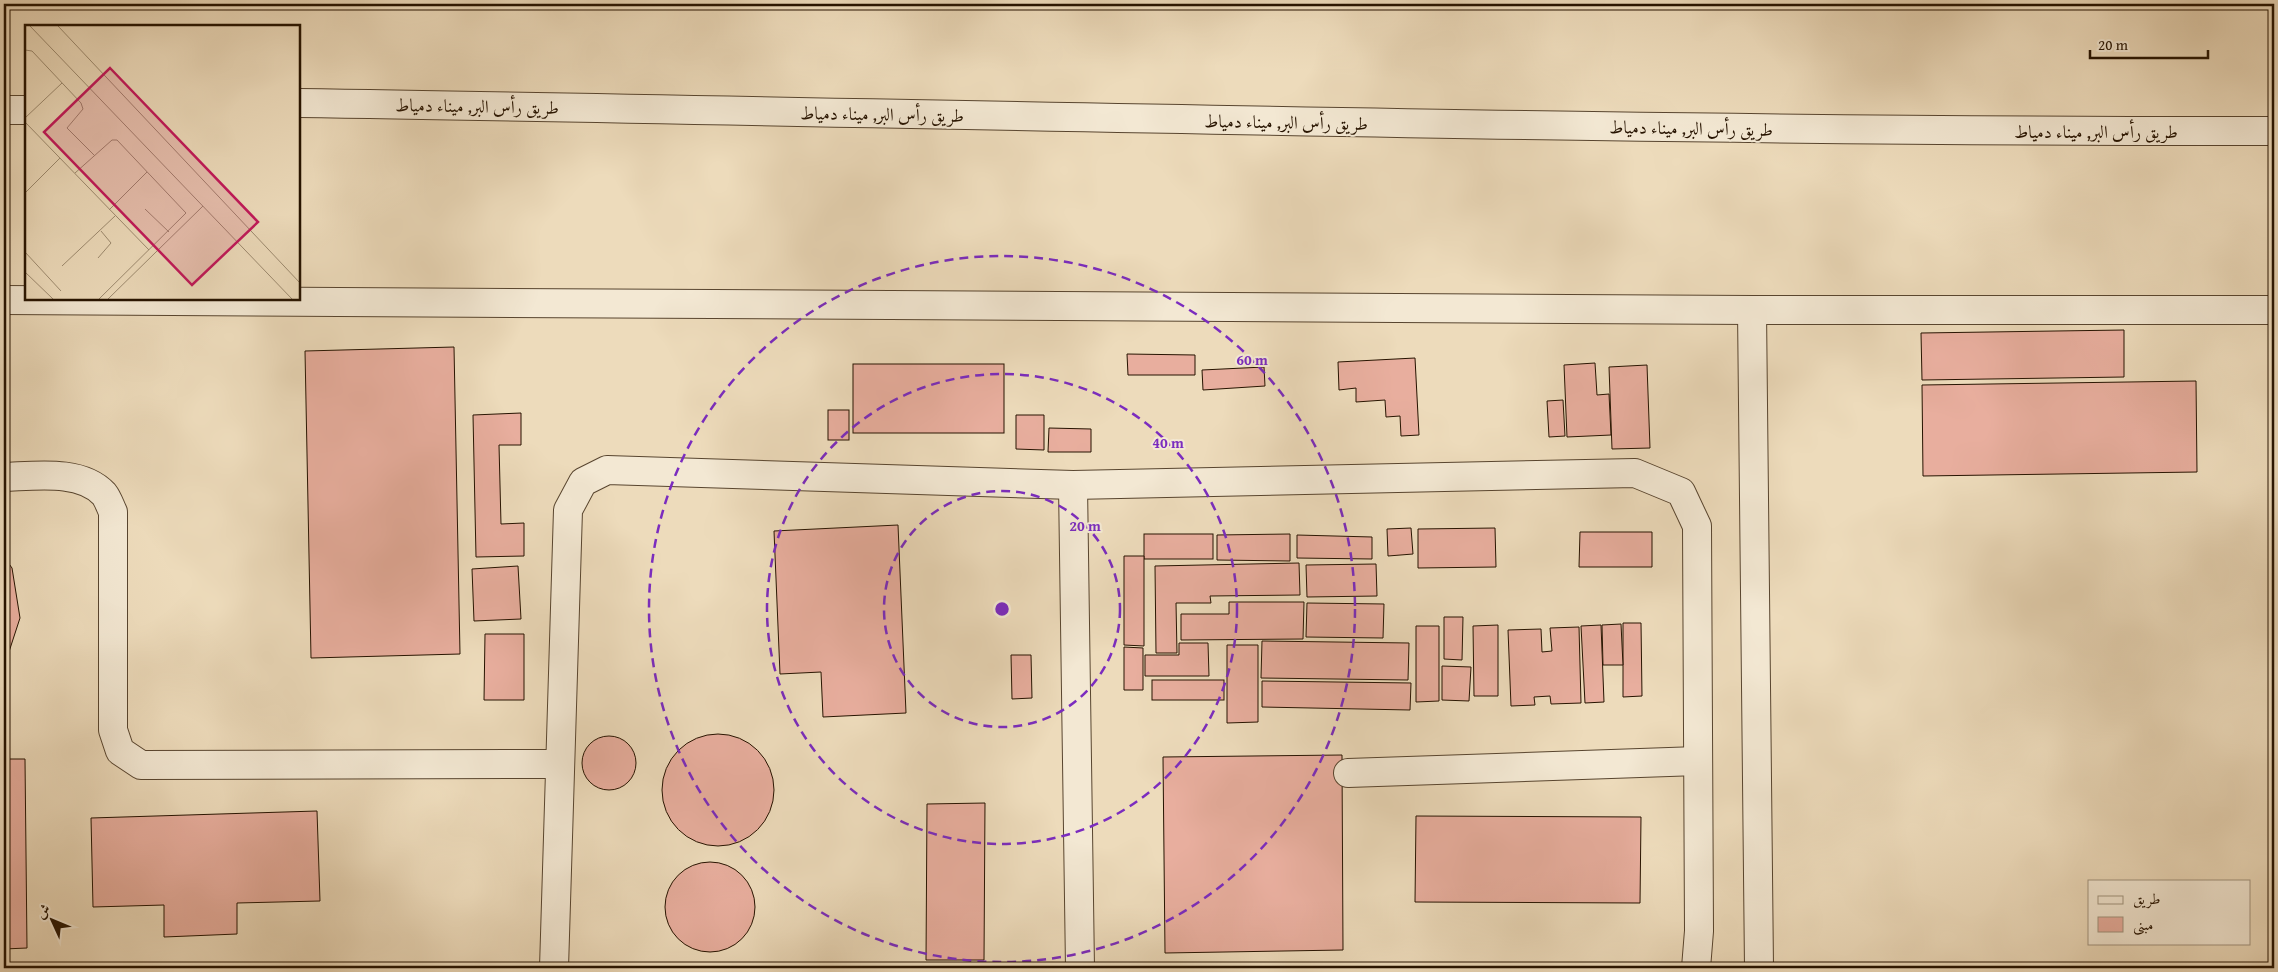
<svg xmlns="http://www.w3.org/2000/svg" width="2278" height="972" font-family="'Gentium Book Plus',Amiri,serif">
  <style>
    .building { fill: #e8ae9e; stroke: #261300 }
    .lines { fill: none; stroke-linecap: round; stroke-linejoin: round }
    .minor-casing { stroke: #58452f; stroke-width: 30 }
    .minor { stroke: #f3e8d3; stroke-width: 28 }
    .ring { fill: none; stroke: #7b2cbf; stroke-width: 2.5; stroke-dasharray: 9 6 }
    .labels { text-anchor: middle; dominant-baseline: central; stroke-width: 4; stroke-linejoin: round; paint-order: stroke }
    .street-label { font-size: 18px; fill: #261300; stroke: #f3e8d3 }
    .inset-road { fill: none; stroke: #9d8b70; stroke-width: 1 }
    .view { fill: #c2185b; fill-opacity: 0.15; stroke: #c2185b; stroke-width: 2.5 }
    .inset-edge { fill: none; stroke: #261300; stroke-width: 2.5 }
    .centre { fill: #7b2cbf; stroke: #f3e8d3; stroke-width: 2.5 }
    .ring-label { font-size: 15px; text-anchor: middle; font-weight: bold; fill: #7b2cbf; stroke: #f3e8d3; stroke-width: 4; stroke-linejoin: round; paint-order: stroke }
  </style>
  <rect width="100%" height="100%" fill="#eddbbb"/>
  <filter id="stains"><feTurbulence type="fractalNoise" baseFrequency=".004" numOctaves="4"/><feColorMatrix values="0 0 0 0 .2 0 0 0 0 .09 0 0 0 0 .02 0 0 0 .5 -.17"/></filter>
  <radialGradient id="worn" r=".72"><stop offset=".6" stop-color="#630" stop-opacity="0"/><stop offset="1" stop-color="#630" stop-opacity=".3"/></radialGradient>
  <g class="building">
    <polygon points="2124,330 2124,377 1922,380 1921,333"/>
    <polygon points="454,347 460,654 311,658 305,351"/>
    <polygon points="1127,354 1195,355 1195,375 1128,375"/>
    <polygon points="1415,358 1419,435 1401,436 1400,416 1386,417 1385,400 1356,402 1356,388 1339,390 1338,362"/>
    <polygon points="1595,363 1597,395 1609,394 1611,435 1567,437 1564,365"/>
    <rect x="853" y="364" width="151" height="69"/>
    <polygon points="1647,365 1650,448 1612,449 1609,367"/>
    <polygon points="1264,367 1265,386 1203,390 1202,370"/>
    <polygon points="2196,381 2197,472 1923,476 1922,385"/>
    <polygon points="1563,400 1565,436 1549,437 1547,401"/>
    <rect x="828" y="410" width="21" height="30"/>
    <polygon points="521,413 521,445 499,445 501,524 524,523 524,556 476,557 473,415"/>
    <polygon points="1016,415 1044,415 1044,450 1016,449"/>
    <polygon points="1049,428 1091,429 1091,452 1048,452"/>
    <polygon points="898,525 906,713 823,717 821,672 780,674 774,531"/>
    <polygon points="1411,528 1413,554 1388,556 1387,529"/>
    <polygon points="1495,528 1496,567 1418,568 1418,529"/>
    <polygon points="1580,532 1652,532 1652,567 1579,567"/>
    <rect x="1144" y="534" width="69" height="25"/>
    <polygon points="1290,534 1290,561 1217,560 1217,535"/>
    <polygon points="1297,535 1372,537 1372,559 1297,558"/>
    <polygon points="1124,556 1144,556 1144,646 1124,645"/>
    <polygon points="4,557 12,568 20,618 4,667"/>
    <polygon points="1299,563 1300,595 1210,596 1211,603 1176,603 1177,653 1156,653 1155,566"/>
    <polygon points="1376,564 1377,596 1307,597 1306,565"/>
    <polygon points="518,566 521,619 474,621 472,569"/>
    <polygon points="1229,602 1304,602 1303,639 1181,640 1181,614 1229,614"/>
    <polygon points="1307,603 1384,604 1383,638 1306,637"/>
    <polygon points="1444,617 1463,617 1462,660 1444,659"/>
    <polygon points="1623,623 1641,623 1642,696 1623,697"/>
    <polygon points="1621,624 1623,665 1603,665 1602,625"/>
    <polygon points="1498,625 1498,696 1474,696 1473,626"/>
    <polygon points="1601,625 1604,702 1585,703 1581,626"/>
    <polygon points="1416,626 1439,626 1439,701 1416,702"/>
    <polygon points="1579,627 1581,703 1551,704 1550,696 1534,697 1535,705 1511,706 1508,630 1541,629 1542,652 1552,651 1550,628"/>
    <polygon points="485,634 524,634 524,700 484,700"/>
    <polygon points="1262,641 1409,643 1408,680 1261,678"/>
    <polygon points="1179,643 1208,643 1209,676 1145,676 1145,655 1179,655"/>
    <polygon points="1227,645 1258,645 1258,722 1227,723"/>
    <polygon points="1124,647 1143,648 1143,690 1124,690"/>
    <polygon points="1011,655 1031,655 1032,698 1012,699"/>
    <polygon points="1442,666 1471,667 1469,701 1442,700"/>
    <rect x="1152" y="680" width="72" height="20"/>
    <polygon points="1262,681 1411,683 1410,710 1262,707"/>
    <circle cx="718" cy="790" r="56"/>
    <circle cx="609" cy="763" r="27"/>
    <polygon points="1342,755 1343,950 1165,953 1163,757"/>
    <polygon points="4,759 25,759 27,948 4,949"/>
    <polygon points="985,803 984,960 926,960 927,804"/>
    <polygon points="317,811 320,901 237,903 237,934 164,937 164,905 93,907 91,818"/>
    <polygon points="1416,816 1641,817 1640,903 1415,902"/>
    <circle cx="710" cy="907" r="45"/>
  </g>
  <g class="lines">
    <defs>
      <g id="minor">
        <path d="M299,103C957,113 1616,132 2274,131"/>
        <polyline points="4,110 26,110"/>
        <polyline points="4,300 1752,310 2274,310"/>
        <polyline points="1752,310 1759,968"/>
        <path d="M4,477C35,476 81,469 104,494C108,499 110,506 113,512V730L120,751L141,765L560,764"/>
        <polyline points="1073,485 1080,968"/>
        <polyline points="1348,773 1698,761"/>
        <polyline points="554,968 568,510 583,482 607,470 1073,485 1635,473 1681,492 1697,526 1699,931 1696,968"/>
      </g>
    </defs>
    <use href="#minor" class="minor-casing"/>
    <use href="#minor" class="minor"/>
  </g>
  <g class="ring">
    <circle cx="1002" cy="609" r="118"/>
    <circle cx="1002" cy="609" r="235"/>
    <circle cx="1002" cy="609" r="353"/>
  </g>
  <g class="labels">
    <g class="street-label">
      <text transform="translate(477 106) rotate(1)">طريق رأس البر, ميناء دمياط</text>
      <text transform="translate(882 114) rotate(1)">طريق رأس البر, ميناء دمياط</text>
      <text transform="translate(1286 122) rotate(1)">طريق رأس البر, ميناء دمياط</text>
      <text transform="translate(1691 128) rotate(1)">طريق رأس البر, ميناء دمياط</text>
      <text x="2096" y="131">طريق رأس البر, ميناء دمياط</text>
    </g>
  </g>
  <g transform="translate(25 25)">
    <rect width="275" height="275" fill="#eddbbb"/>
    <path class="inset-road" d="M5,1L267,274M33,1L275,258M0,25L7,26L56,78L58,84L42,103L70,131M0,93L37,58M0,97L124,225M50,148L87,115H92L161,188L74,274M0,168L35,133M120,184L144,207M84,185L122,147M0,227L36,266M73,233L86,218L76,206M37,241L90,191M0,247L28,274M83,274L178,181"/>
    <path class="view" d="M85,43L233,197L167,260L19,107Z"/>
    <rect width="275" height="275" class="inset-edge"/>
  </g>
  <circle cx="1002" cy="609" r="8" class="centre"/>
  <g class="ring-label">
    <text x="1252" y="365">60 m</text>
    <text x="1168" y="448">40 m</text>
    <text x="1085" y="531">20 m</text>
  </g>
  <rect width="2278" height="972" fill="none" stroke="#eddbbb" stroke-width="20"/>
  <rect x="5" y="5" width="2268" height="962" fill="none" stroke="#261300" stroke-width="2.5"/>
  <rect x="10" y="10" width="2258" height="952" fill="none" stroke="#261300"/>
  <rect x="2088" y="880" width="162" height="65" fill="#f3e8d3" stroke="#a1937f"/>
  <rect x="2098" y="896" width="25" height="8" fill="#f3e8d3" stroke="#a1937f"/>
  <text x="2133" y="904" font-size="15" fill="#261300">طريق</text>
  <rect x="2098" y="917" width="25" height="15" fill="#e8ae9e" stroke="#a1937f"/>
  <text x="2133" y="930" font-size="15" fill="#261300">مبنى</text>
  <g transform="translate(52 920) rotate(314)" stroke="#f3e8d3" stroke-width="4" paint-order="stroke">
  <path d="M0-4L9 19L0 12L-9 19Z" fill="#261300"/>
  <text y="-8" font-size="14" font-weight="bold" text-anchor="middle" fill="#261300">ش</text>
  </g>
  <path d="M2090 50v8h118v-8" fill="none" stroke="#261300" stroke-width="2.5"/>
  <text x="2098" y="50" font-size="15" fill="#261300" stroke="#f3e8d3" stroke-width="4" paint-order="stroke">20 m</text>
  <rect width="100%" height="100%" filter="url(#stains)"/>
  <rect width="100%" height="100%" fill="url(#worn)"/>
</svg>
